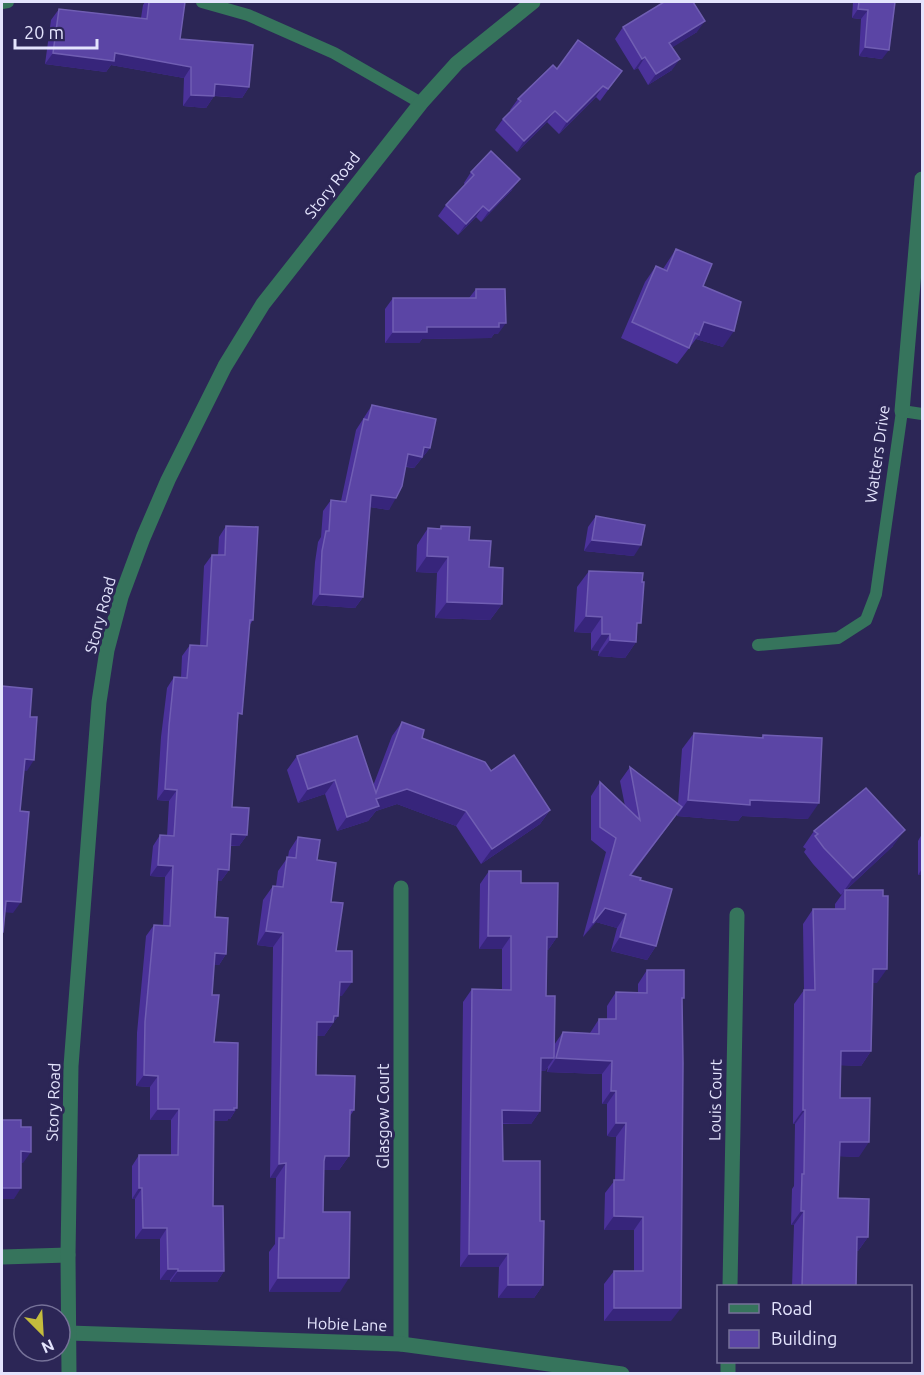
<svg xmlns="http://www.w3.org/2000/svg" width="924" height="1375" font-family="Ubuntu,sans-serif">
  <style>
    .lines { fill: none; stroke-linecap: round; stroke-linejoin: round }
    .service { stroke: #36745c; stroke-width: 12 }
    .minor { stroke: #36745c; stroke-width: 15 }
    .tertiary { stroke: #36745c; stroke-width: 15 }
    .wall { fill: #4b329a }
    .shaded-wall { fill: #37257b }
    .building { fill: #5b45a5; stroke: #705eb3; stroke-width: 1.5 }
    .labels { text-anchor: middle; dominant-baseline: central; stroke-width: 6; stroke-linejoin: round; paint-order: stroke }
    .street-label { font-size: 16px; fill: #e4e4fd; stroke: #2c2656 }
  </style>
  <rect width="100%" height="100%" fill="#2c2656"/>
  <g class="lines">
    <g class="service">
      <polyline points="202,2 248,15 334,53 421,103"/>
      <polyline points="2,3 8,2"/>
      <polyline points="758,645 838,638 866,620 876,594 902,411 922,414"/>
    </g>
    <g class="minor">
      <polyline points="902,411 922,179"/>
      <polyline points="401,888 401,1344"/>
      <polyline points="2,1257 68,1255"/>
      <polyline points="730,1286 737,915"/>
      <polyline points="69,1333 401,1344 622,1374"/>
      <polyline points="728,1374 728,1362"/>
    </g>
    <polyline class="tertiary" points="69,1374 68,1255 71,1066 99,702 107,650 121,597 143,538 168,480 225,366 263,304 421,103 457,63 533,2"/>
  </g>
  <g class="wall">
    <polygon points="145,2 185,2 180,39 249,87 242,98 214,96 206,108 183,106 184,78 111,65 106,72 45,64 51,20 59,9 141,18 143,5"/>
    <polygon points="853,2 895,2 882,59 859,56 861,19 852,18"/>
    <polygon points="623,27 697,32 672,47 672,70 648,85 638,68 634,70 615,39"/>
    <polygon points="557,69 622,71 600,101 596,97 559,134 547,122 517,152 495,130 503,119 511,111 510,110 518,99"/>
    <polygon points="471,172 512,190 481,222 476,217 458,235 438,216 446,205 465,185 464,183"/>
    <polygon points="676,249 703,286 723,347 696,339 677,364 621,338 645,282 656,266 663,269"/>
    <polygon points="476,289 498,334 494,334 491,338 422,339 419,343 385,343 385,309 393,298 469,298"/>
    <polygon points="372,405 430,448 414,468 406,467 389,510 370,507 363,597 355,608 312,605 315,562 318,542 321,537 323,511 331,500 341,501 356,430"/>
    <polygon points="596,516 634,556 584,551 588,527"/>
    <polygon points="226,526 253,620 249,626 238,720 232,807 247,835 239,846 231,846 229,870 221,881 217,881 215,917 226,954 219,965 214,964 212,995 214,1042 237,1108 230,1119 228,1119 227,1121 214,1121 213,1206 224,1271 217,1282 170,1282 170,1280 160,1280 160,1239 135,1239 135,1199 132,1199 132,1166 139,1155 171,1155 171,1120 150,1120 150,1087 136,1086 137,1033 146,936 154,925 163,926 165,877 150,876 153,846 160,835 167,836 169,801 157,800 161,737 167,688 174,677 181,678 182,656 190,645 200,646 204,566 212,555 218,555 219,537"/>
    <polygon points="441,526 469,540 489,567 502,604 490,620 435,618 437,573 416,572 417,545 428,528 439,529"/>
    <polygon points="589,571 637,628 636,642 625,658 598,656 599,651 591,650 591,633 574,632 577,587"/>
    <polygon points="402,722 422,738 491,771 550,810 540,824 481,864 456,826 397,804 376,811 368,821 337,831 325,794 298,803 287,770 297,756 373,786 392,736"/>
    <polygon points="694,733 761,738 763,735 808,819 742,816 738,821 677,816 677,814 631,876 640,880 656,946 647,960 611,951 617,928 596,922 583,937 606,852 591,840 591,796 600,782 625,806 620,781 630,767 678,804 682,749"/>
    <polygon points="814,831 893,846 846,890 877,983 873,983 871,1051 861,1066 840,1065 840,1098 859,1157 839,1156 838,1198 868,1237 858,1251 857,1251 856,1287 792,1287 794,1225 791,1225 792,1189 794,1186 795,1124 793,1124 794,1004 804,990 803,924 813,909 835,909 835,904 843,893 841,895 813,864 804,852 806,849 803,847"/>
    <polygon points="922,834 922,875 918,875 918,841"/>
    <polygon points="298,837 317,860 331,902 342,996 339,996 338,1016 324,1036 316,1036 316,1075 354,1110 350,1116 349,1156 339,1170 323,1170 323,1212 340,1292 269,1292 269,1252 275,1244 276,1178 270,1178 273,947 257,945 263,900 273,886 276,886 278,871 288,857 289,851"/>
    <polygon points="489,871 521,883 557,937 548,950 547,950 546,996 554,1045 563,1032 590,1033 599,1019 607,1019 607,1006 616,992 638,992 638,984 647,970 682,1001 671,1321 604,1321 604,1284 614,1271 634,1271 634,1230 604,1230 605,1193 615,1180 616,1137 607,1136 607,1104 602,1104 602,1074 547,1072 548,1067 545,1071 541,1071 540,1111 531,1124 503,1124 503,1161 540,1221 543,1285 534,1298 498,1298 499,1267 460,1267 463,1002 472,989 502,990 502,949 479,949 480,884"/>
  </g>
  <g class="shaded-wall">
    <polygon points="858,9 868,10 861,19 852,18"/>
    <polygon points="705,21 697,32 662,54 669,43"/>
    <polygon points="865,47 889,50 882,59 859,56"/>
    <polygon points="53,53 115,53 191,67 184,78 111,65 106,72 45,64"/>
    <polygon points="645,57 638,68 634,70 642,59"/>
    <polygon points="680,59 672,70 648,85 656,74"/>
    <polygon points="215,84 249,87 242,98 207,95"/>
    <polygon points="603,86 596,97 559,134 567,122"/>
    <polygon points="191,95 214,96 206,108 183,106"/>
    <polygon points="555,111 547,122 517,152 524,141"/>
    <polygon points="520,179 512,190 481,222 489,211"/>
    <polygon points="483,206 476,217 458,235 466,224"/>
    <polygon points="704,322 734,331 723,347 696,339 699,335"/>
    <polygon points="506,323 498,334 494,334 491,338 422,339 419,343 385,343 393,332 427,327"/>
    <polygon points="424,447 430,448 414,468 400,465 408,454"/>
    <polygon points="371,495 396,498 389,510 363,506"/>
    <polygon points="592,540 641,545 634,556 584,551"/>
    <polygon points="427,556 448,557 437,573 416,572"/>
    <polygon points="320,594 363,597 355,608 312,605"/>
    <polygon points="447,602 502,604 490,620 435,618"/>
    <polygon points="586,616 602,617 591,633 574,632"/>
    <polygon points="602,634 610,634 599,651 591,650"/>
    <polygon points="610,640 636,642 625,658 598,656"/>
    <polygon points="25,759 34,760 27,771 17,770"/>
    <polygon points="335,780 325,794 298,803 308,789"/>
    <polygon points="165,789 177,790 169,801 157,800"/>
    <polygon points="407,789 466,811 456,826 397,804 376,811 368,821 337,831 347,817 376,799"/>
    <polygon points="688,800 750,800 819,803 808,819 742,816 738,821 677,816"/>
    <polygon points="550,810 540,824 481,864 492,849"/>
    <polygon points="905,830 893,846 845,891 845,890 841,895 853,878"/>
    <polygon points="231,834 247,835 239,846 224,845"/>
    <polygon points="158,865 173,866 165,877 150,876"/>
    <polygon points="218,869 229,870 221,881 210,881"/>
    <polygon points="922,869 922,875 918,875"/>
    <polygon points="6,901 21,902 13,913 2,912"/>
    <polygon points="605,908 626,914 617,928 596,922 583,937"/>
    <polygon points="266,931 283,933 273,947 257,945"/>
    <polygon points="488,936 511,936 502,949 479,949"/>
    <polygon points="547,937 557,937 548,950 538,950"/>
    <polygon points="620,937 656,946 647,960 611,951"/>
    <polygon points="215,953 226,954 219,965 207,964"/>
    <polygon points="873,969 887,969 877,983 863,983"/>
    <polygon points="340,982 352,982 342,996 330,996"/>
    <polygon points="334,1016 338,1016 324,1036 307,1036 317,1022"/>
    <polygon points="841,1051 871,1051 861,1066 831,1065"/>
    <polygon points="541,1058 554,1058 545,1071 532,1071"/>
    <polygon points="556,1058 612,1061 602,1074 547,1072"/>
    <polygon points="144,1075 158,1076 150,1087 136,1086"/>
    <polygon points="611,1091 616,1091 607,1104 602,1104"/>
    <polygon points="237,1108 230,1119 228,1119 227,1121 206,1121 214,1110"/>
    <polygon points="158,1109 179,1109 171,1120 150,1120"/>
    <polygon points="502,1110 540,1111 531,1124 493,1123"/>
    <polygon points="803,1110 805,1110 795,1124 793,1124"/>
    <polygon points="616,1123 626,1123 616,1137 607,1136"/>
    <polygon points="840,1142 869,1142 859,1157 830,1156"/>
    <polygon points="21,1151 31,1152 23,1163 13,1162"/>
    <polygon points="325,1156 349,1156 339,1170 315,1170"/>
    <polygon points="286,1163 276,1178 270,1178 279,1164"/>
    <polygon points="2,1188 21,1188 14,1199 2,1199"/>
    <polygon points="139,1188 142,1188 135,1199 132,1199"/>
    <polygon points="801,1211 804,1211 794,1225 791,1225"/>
    <polygon points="614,1216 643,1217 634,1230 604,1230"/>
    <polygon points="143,1228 167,1228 160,1239 135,1239"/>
    <polygon points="857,1237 868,1237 858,1251 847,1251"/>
    <polygon points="469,1254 508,1254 499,1267 460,1267"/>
    <polygon points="168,1269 178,1269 170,1280 160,1280"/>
    <polygon points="178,1271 224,1271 217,1282 170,1282"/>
    <polygon points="278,1278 349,1278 340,1292 269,1292"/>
    <polygon points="508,1285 543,1285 534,1298 498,1298"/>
    <polygon points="614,1308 681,1308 671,1321 604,1321"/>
  </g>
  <g class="building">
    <polygon points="149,2 185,2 180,39 253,45 249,87 215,84 214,96 191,95 191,67 115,53 114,61 53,53 59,9 147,19"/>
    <polygon points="664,2 693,2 705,21 669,43 680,59 656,74 645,57 642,59 623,27"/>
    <polygon points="859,2 895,2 889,50 865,47 868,10 858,9"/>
    <polygon points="578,40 622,71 608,89 603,86 567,122 555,111 524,141 503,119 521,101 518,99 553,65 557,69"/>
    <polygon points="491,151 520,179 489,211 483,206 466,224 446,205 474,175 471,172"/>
    <polygon points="676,249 712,264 703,286 741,302 734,331 704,322 699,335 695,333 689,348 632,322 656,266 667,271"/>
    <polygon points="476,289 505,289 506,323 499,323 499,327 427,327 427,332 393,332 393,298 476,298"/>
    <polygon points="372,405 436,419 430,448 424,447 422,457 408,454 402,486 396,498 371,495 363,597 320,594 322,551 326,531 329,531 331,500 346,502 364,419 368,420"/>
    <polygon points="596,516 645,525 641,545 592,540"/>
    <polygon points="226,526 258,527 253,620 250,620 242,714 238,713 232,807 249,808 247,835 231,834 229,870 218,869 215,917 228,918 226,954 215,953 212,995 219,995 214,1042 238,1043 237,1108 234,1108 234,1110 214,1110 213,1206 223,1206 224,1271 178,1271 178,1269 168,1269 167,1228 143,1228 142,1188 139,1188 139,1155 178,1155 179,1109 158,1109 158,1076 144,1075 145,1022 154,925 170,926 173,866 158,865 160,835 174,836 177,790 165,789 169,726 174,677 187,678 190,645 207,646 212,555 225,555"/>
    <polygon points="441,526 470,527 469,540 491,541 489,567 503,568 502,604 447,602 448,557 427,556 428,528 441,529"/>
    <polygon points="589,571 643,573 642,582 644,582 641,623 637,623 636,642 610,640 610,634 602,634 602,617 586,616"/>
    <polygon points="2,686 32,689 30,717 37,717 34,760 25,759 20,811 29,812 21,902 6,901 3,932 2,932"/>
    <polygon points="402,722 424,730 422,738 485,762 491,771 514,755 550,810 492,849 466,811 407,789 376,799 379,806 347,817 335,780 308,789 297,756 357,736 376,793"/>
    <polygon points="694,733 763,738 763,735 822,738 819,803 750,800 750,805 688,800"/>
    <polygon points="630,767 682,807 630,875 641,878 640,880 672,889 656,946 620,937 626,914 605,908 593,923 616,838 600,827 600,782 640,820"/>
    <polygon points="866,788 905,830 853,878 824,848 815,836 818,834 814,831"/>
    <polygon points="298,837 320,840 317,860 336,863 331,902 343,903 336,951 352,951 352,982 340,982 338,1016 334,1016 333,1022 317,1022 316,1075 355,1076 354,1110 350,1110 349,1156 325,1156 324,1161 323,1212 350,1212 349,1278 278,1278 279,1238 284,1238 286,1163 279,1164 283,933 266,931 273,886 283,887 287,857 296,858"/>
    <polygon points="489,871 521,871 521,883 558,883 557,937 547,937 546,996 555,996 554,1058 541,1058 540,1111 502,1110 503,1161 540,1161 540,1221 544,1221 543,1285 508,1285 508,1254 469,1254 472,989 511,990 511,936 488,936"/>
    <polygon points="845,890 883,890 883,896 888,896 887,969 873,969 871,1051 841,1051 840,1098 870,1098 869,1142 840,1142 838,1198 869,1199 868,1237 857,1237 856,1287 802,1287 804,1211 801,1211 802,1174 804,1174 805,1110 803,1110 804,990 815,990 813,909 845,909"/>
    <polygon points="647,970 684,970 684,998 682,998 683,1063 681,1308 614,1308 614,1271 643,1271 643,1217 614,1216 614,1180 624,1180 626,1123 616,1123 616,1091 611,1091 612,1061 556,1058 563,1032 599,1034 599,1019 616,1019 616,992 647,993"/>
    <polygon points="2,1120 21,1120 21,1127 31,1127 31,1152 21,1151 21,1188 2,1188"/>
  </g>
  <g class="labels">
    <g class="street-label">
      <text transform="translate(332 185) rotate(-52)">Story Road</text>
      <text transform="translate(877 454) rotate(-82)">Watters Drive</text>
      <text transform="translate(100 615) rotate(-75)">Story Road</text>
      <text transform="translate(715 1100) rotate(-89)">Louis Court</text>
      <text transform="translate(53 1102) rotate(-88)">Story Road</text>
      <text transform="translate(383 1116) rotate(-90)">Glasgow Court</text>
      <text transform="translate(347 1324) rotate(2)">Hobie Lane</text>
    </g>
  </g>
  <rect width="924" height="1375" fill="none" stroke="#e4e4fd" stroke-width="6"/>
  <rect x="717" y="1285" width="195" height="78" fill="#2c2656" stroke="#767299" stroke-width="1.5"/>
  <rect x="729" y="1304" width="30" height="9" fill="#36745c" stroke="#767299" stroke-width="1.5"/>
  <text x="771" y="1315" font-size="18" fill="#e4e4fd">Road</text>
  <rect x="729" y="1330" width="30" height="18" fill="#5b45a5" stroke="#767299" stroke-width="1.5"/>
  <text x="771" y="1345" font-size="18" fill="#e4e4fd">Building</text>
  <g transform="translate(42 1333) rotate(156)"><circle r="28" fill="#2c2656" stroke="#767299" stroke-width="1.5"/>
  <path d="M0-4.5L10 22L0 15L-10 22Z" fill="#c4bc3d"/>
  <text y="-9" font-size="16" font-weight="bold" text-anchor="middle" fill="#e4e4fd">N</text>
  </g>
  <path d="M15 39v9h82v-9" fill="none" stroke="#e4e4fd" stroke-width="3"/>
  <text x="24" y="39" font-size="18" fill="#e4e4fd" stroke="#2c2656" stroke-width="4.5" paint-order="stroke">20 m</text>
</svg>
